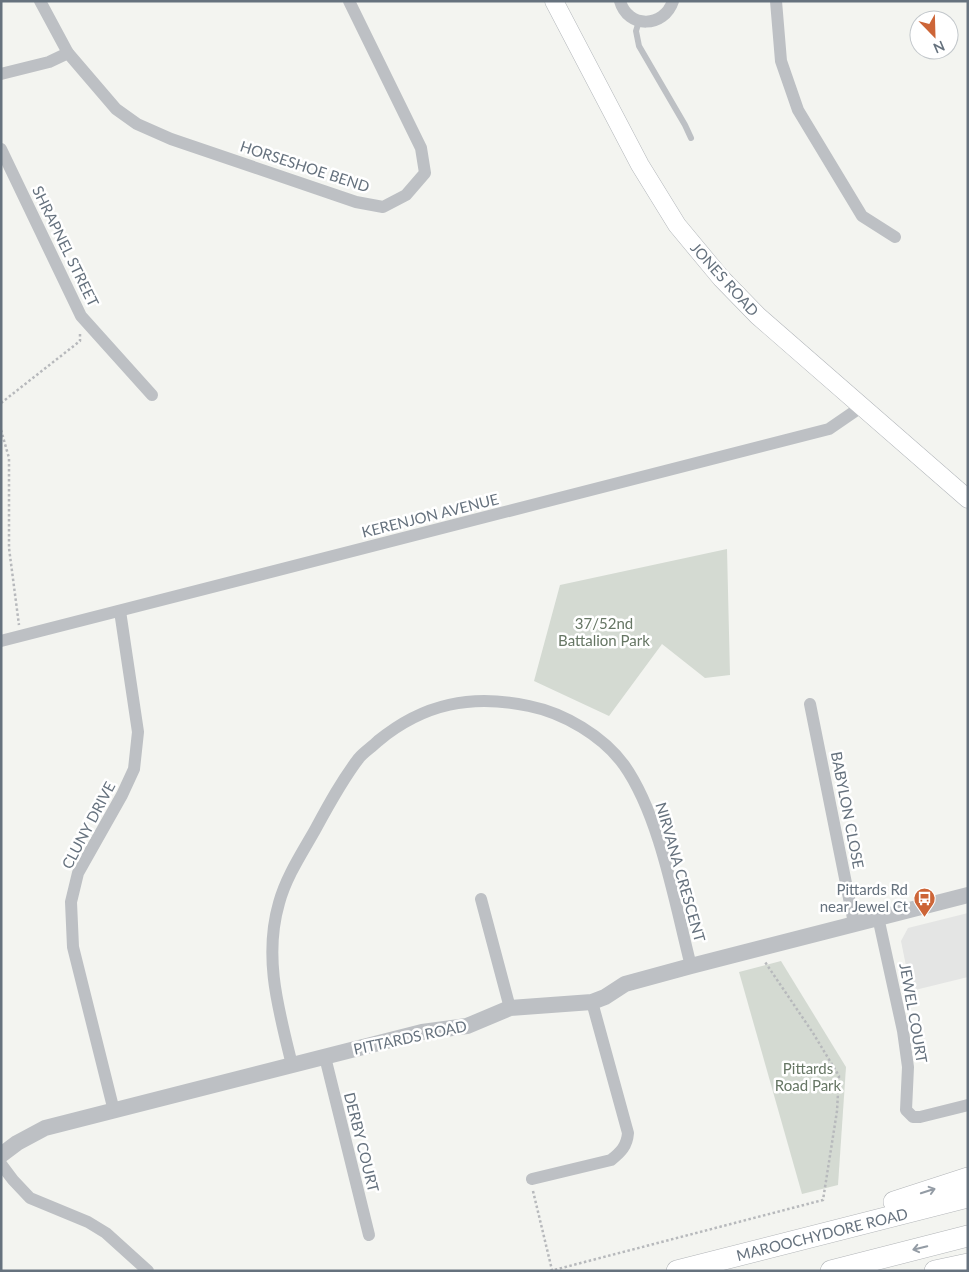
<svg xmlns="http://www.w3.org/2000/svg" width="969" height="1272" font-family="Lato,sans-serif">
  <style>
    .built { fill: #e4e5e4 }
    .green { fill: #d4dad2 }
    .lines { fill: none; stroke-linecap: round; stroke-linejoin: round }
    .secondary-casing { stroke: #b2b6ba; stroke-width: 19 }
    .trunk-casing { stroke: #b2b5b8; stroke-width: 22 }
    .path { stroke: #b7b9bc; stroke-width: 2.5; stroke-dasharray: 2.5 2.5; stroke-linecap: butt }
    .service { stroke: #bdc0c4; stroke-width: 6 }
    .minor { stroke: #bdc0c4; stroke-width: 12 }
    .tertiary { stroke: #bdc0c4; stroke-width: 16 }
    .secondary { stroke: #fff; stroke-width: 18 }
    .trunk { stroke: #fff; stroke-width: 21 }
    .oneway { stroke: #949ca5 }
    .labels { text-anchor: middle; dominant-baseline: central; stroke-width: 5; stroke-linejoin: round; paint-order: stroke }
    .street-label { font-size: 15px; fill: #66727e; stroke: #fff }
    .park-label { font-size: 15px; fill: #667664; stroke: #fff }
    .poi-label { font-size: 15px; fill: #66727e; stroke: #fff; text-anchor: end }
  </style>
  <rect width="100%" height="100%" fill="#f3f4f0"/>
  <polygon class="built" points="968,913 968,977 911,991 901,941 908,928"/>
  <g class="green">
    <polygon points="727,549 730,675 705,678 662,644 609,716 534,681 560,585"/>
    <polygon points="781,961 846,1067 838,1185 802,1194 739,972"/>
  </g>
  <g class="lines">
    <defs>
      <polyline id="secondary" points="554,1 640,165 677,225 721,278 758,316 968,499"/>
      <g id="trunk">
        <polyline points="894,1202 968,1178"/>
        <polyline points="677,1271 968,1197"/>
        <polyline points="831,1271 968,1236"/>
        <polyline points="935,1271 968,1264"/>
      </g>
    </defs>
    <use href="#secondary" class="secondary-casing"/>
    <use href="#trunk" class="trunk-casing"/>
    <g class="path">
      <polyline points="1,403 80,341 80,332"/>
      <polyline points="1,430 9,458 9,548 19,625"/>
      <polyline points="533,1191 552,1270"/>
      <polyline points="550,1271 823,1200 837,1111 839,1076 813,1033 765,962"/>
    </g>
    <polyline class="service" points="639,21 636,31 639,46 685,125 691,138"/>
    <g class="minor">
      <polyline points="40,1 68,53 116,109 137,124 171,139 356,202 383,207 406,195 425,173 421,148 349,1"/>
      <path d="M620,1C628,29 664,28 673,1"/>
      <polyline points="776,1 781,61 798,110 862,216 895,237"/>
      <polyline points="1,74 49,62 68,53"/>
      <polyline points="1,149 81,316 152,395"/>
      <polyline points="1,641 829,429 861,407"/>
      <polyline points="810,704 854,923"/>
      <polyline points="481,899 510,1008"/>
      <polyline points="878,917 903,1031 908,1067 906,1110 913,1117 920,1117 968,1105"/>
      <polyline points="325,1057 369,1235"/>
      <path d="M292,1065C279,1011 263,958 279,903C286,877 302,853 315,830C328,806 342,780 359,758C364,752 372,747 378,741C424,703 472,694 529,706C564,713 603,736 624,765C660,816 675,904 691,966"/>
      <polyline points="114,1111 73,947 71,902 78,873 122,795 134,769 138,732 120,611"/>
      <polyline points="1,1164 13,1180 30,1198 88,1222 106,1233 148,1271"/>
      <path d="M532,1179L611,1160C621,1152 627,1146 628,1133L592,1002"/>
    </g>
    <polyline class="tertiary" points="1,1155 17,1143 45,1128 422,1032 467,1026 510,1008 592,1002 605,997 625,984 691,966 968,895"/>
    <use href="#secondary" class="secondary"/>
    <use href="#trunk" class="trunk"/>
  </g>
  <defs><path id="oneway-shaft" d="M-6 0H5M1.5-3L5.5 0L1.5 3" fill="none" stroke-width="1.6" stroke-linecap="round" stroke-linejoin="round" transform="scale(1.25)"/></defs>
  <g class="oneway">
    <use href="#oneway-shaft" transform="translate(928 1191) rotate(-18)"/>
    <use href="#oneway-shaft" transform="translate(920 1248) rotate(166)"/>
  </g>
  <defs>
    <symbol id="bus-pin" viewBox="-11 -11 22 30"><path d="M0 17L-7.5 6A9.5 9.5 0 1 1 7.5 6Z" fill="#cd6537" stroke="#fff"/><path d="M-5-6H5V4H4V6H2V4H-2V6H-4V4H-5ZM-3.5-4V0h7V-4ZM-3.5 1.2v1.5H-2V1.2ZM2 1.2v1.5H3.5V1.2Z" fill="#fff"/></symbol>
  </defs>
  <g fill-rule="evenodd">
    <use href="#bus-pin" x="912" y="886" width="25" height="34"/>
  </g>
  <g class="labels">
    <g class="street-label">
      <text transform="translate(305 166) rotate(18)">HORSESHOE BEND</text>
      <text transform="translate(66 246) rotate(64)">SHRAPNEL STREET</text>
      <text transform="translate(725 279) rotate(48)">JONES ROAD</text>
      <text transform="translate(430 515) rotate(-14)">KERENJON AVENUE</text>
      <text transform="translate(848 810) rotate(79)">BABYLON CLOSE</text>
      <text transform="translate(88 825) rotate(-62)">CLUNY DRIVE</text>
      <text transform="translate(681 872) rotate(74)">NIRVANA CRESCENT</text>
      <text transform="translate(914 1013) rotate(80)">JEWEL COURT</text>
      <text transform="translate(410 1037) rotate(-12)">PITTARDS ROAD</text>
      <text transform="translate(362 1142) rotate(76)">DERBY COURT</text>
      <text transform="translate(822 1234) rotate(-14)">MAROOCHYDORE ROAD</text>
    </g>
    <g class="park-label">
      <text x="604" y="623">37/52nd<tspan x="604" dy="17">Battalion Park</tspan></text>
      <text x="808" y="1068">Pittards<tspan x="808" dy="17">Road Park</tspan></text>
    </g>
    <g class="poi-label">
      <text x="908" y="889">Pittards Rd<tspan x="908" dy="17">near Jewel Ct</tspan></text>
    </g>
  </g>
  <rect width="969" height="1272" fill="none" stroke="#66727e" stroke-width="5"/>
  <g transform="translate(934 35) rotate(157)"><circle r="24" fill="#ffffff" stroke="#c2c7cb"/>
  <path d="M0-4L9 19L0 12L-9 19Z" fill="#cd6537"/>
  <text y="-8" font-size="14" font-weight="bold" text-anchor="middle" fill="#66727e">N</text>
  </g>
</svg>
